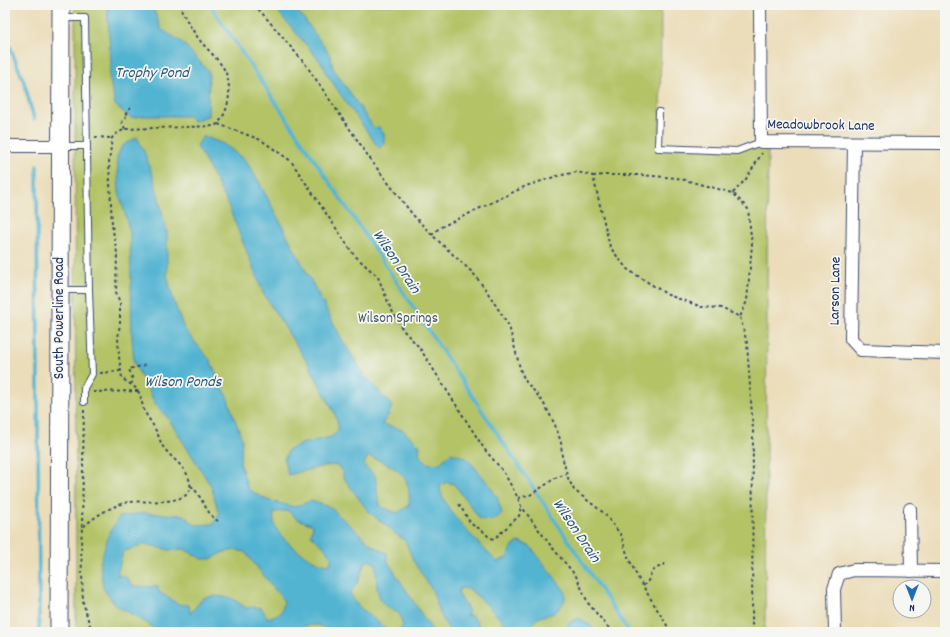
<svg xmlns="http://www.w3.org/2000/svg" width="950" height="637" font-family="Dekko,sans-serif">
  <style>
    .green { fill: #b3c366; stroke: #677962 }
    .water { fill: #52b4d1; stroke: #367298; fill-rule: evenodd }
    .lines { fill: none; stroke-linecap: round; stroke-linejoin: round }
    .stream { stroke: #52b4d1; stroke-width: 3.5 }
    .lane-casing { stroke: #3a496c; stroke-width: 8 }
    .street-casing { stroke: #3a496c; stroke-width: 14 }
    .secondary-casing { stroke: #3a496c; stroke-width: 19 }
    .path { stroke: #3a496c; stroke-width: 2; stroke-dasharray: 3 3; stroke-linecap: butt }
    .lane { stroke: #fff; stroke-width: 6 }
    .street { stroke: #fff; stroke-width: 12 }
    .secondary { stroke: #fff; stroke-width: 17 }
    .labels { text-anchor: middle; dominant-baseline: central; stroke-width: 3.5; stroke-linejoin: round; paint-order: stroke }
    .street-label { font-size: 15px; fill: #1b2f5e; stroke: #f6f6f2 }
    .park-label { font-size: 15px; fill: #495b60; stroke: #f6f6f2 }
    .water-label { font-size: 16px; font-style: italic; fill: #2c5780; stroke: #f6f6f2 }
  </style>
  <rect width="100%" height="100%" fill="#f6f6f2"/>
  <filter id="ink" filterUnits="userSpaceOnUse"><feTurbulence type="fractalNoise" baseFrequency=".025" numOctaves="2"/><feDisplacementMap in="SourceGraphic" scale="8" xChannelSelector="R" yChannelSelector="G"/><feConvolveMatrix kernelMatrix="1 2 1 2 8 2 1 2 1" color-interpolation-filters="sRGB"/></filter>
  <filter id="wash" filterUnits="userSpaceOnUse"><feTurbulence type="fractalNoise" baseFrequency=".012" numOctaves="4" result="noise"/><feDisplacementMap in="SourceGraphic" scale="16" xChannelSelector="R" yChannelSelector="G"/><feGaussianBlur stdDeviation="0.9" result="paint"/><feColorMatrix in="noise" values="0 0 0 0 0 0 0 0 0 0 0 0 0 0 0 0 0 1.4 0 .05"/><feComposite in="paint" operator="in"/></filter>
  <g filter="url(#wash)">
    <rect width="100%" height="100%" fill="#ebddb9"/>
    <polygon class="green" points="75,5 661,5 660,147 768,146 765,632 76,632"/>
    <g class="water">
      <polygon points="107,5 152,5 161,29 182,42 209,72 208,116 193,121 189,116 144,116 131,118 115,105 109,76 111,65"/>
      <path d="M278,5H291L302,16L330,55L333,68L374,128L379,127L384,134V144L380,148C374,144 373,139 369,134C354,114 340,94 326,73L324,66L280,14Z"/>
      <path d="M203,136L224,144L246,161L259,182L344,343L366,377L392,406L388,416L382,424L403,430L420,446L419,454L429,464L440,463L451,453L467,458L488,483L497,497L502,513C495,521 489,522 480,519L454,484L446,482L440,486C440,508 482,546 497,562L508,557L510,549L518,542L530,546L565,591V600C563,603 560,608 557,611C546,619 536,612 531,629L534,632H508L505,624L485,603L469,589L460,588L458,593L469,611L466,616L471,615C475,620 481,625 479,632H450L441,616L432,590L414,562L405,541L368,511L343,477V471L337,465L324,466L288,475L284,460L288,450L301,444L331,437L338,431V424L334,412L309,365L264,295L226,200L197,146ZM368,456C380,460 396,467 404,477C409,484 410,497 409,505L398,513L381,507L378,497L375,475L366,468L364,464Z"/>
      <path d="M137,137L144,151L154,179L167,232V275L173,299L184,329L210,360L226,394L242,439L240,463L248,489L267,500L294,507L311,501L330,507L373,546L387,553L388,562L433,632H398L403,626L399,613C395,611 390,610 387,607C374,598 377,577 376,564L369,560L365,563L358,582L350,593L357,605L390,632H334L318,625L303,626L302,632H160L137,617L115,605L103,588L100,563L109,534L119,517L143,513L184,515L195,525L213,524L219,514L211,486L168,418L156,405L134,363L132,339L130,233L119,192L117,157L122,146ZM288,511L297,519L313,525L311,535L324,547L332,558L329,565C313,564 286,544 277,530C274,524 273,519 274,512ZM145,544L169,550L184,549L202,559H211L224,552L236,550L245,552L284,601L281,613L268,618L261,608L254,607L246,608L232,598L215,596L203,598L190,614L189,605L178,604L159,592L158,587L133,586L126,577L117,575L123,552Z"/>
      <polygon points="579,618 591,626 595,632 565,632 569,623"/>
    </g>
    <g class="lines">
      <g class="stream">
        <polyline points="210,5 386,266 629,632"/>
        <polyline points="5,35 24,82 34,119"/>
        <polyline points="37,166 39,632"/>
      </g>
    </g>
  </g>
  <g filter="url(#ink)">
    <g class="lines">
      <defs>
        <g id="lane">
          <polyline points="659,112 658,148 737,151 761,142"/>
          <polyline points="61,146 87,146"/>
          <polyline points="61,290 89,290 85,18 62,18"/>
          <polyline points="84,402 84,388 92,374 89,290"/>
        </g>
        <g id="street">
          <polyline points="760,5 761,142 945,143"/>
          <polyline points="854,144 851,339 861,350 945,353"/>
          <polyline points="5,146 60,146"/>
          <polyline points="910,509 911,571"/>
          <polyline points="835,632 834,589 839,574 854,570 945,571"/>
        </g>
        <polyline id="secondary" points="59,632 61,5"/>
      </defs>
      <use href="#lane" class="lane-casing"/>
      <use href="#street" class="street-casing"/>
      <use href="#secondary" class="secondary-casing"/>
      <g class="path">
        <polyline points="254,5 262,13 306,65 373,163 413,215 432,235 473,273 486,290 509,326 521,372 526,382 536,393 546,407 555,425 561,442 562,456 568,478 574,490 604,513 621,535 628,557 638,578 671,632"/>
        <polyline points="218,124 261,140 291,161 354,255 378,277 390,307 403,330 419,347 485,450 503,471 518,498 521,506 551,546 576,576 588,603 612,632"/>
        <polyline points="125,129 122,122 126,117 124,116 132,106"/>
        <polyline points="95,137 112,138"/>
        <polyline points="593,176 606,175 640,175 677,178 733,193 748,209 752,245 747,301 740,317"/>
        <polyline points="733,193 746,179 762,153"/>
        <polyline points="432,235 439,228 526,186 557,176 577,172 593,176 610,247 627,269 668,295 702,307 721,308 740,317 747,343 753,430 752,632"/>
        <polyline points="100,373 120,371"/>
        <polyline points="131,384 133,380 129,369 146,365"/>
        <polyline points="93,392 138,391"/>
        <path d="M191,486C202,495 205,513 218,521"/>
        <polyline points="518,498 530,495 550,482 552,479 567,474"/>
        <polyline points="459,504 471,524 482,530 489,537 494,539 519,516 521,506"/>
        <polyline points="82,527 84,410"/>
        <polyline points="643,586 648,581 652,571 668,562"/>
        <path d="M93,632L89,623L83,602L81,545L82,528C94,517 108,508 124,503C141,498 200,510 189,479C185,466 172,459 164,448C160,443 159,435 155,429C152,422 146,416 143,408C142,402 141,396 138,391C134,385 127,383 122,378L119,357L118,338L120,323V303L116,292L117,253L112,225L109,163L112,138L116,134L125,129L215,126C230,114 233,85 224,69C218,59 209,51 202,43C193,32 185,18 179,5"/>
      </g>
      <use href="#lane" class="lane"/>
      <use href="#street" class="street"/>
      <use href="#secondary" class="secondary"/>
    </g>
  </g>
  <g class="labels">
    <g class="street-label">
      <text transform="translate(821 126) rotate(1)">Meadowbrook Lane</text>
      <text transform="translate(836 291) rotate(-89)">Larson Lane</text>
      <text transform="translate(60 318) rotate(-90)">South Powerline Road</text>
    </g>
    <g class="park-label">
      <text x="398" y="319">Wilson Springs</text>
    </g>
    <g class="water-label">
      <text x="152" y="73">Trophy Pond</text>
      <text transform="translate(396 262) rotate(56)">Wilson Drain</text>
      <text x="183" y="382">Wilson Ponds</text>
      <text transform="translate(576 531) rotate(56)">Wilson Drain</text>
    </g>
  </g>
  <rect width="950" height="637" fill="none" stroke="#f6f6f2" stroke-width="20"/>
  <g transform="translate(912 599) rotate(180)"><circle r="19" fill="#f6f6f2" stroke="#9ea6b7"/>
  <path d="M0-3L7 15L0 10L-7 15Z" fill="#1f6fb2"/>
  <text y="-6" font-size="11" font-weight="bold" text-anchor="middle" fill="#1b2f5e">N</text>
  </g>
</svg>
